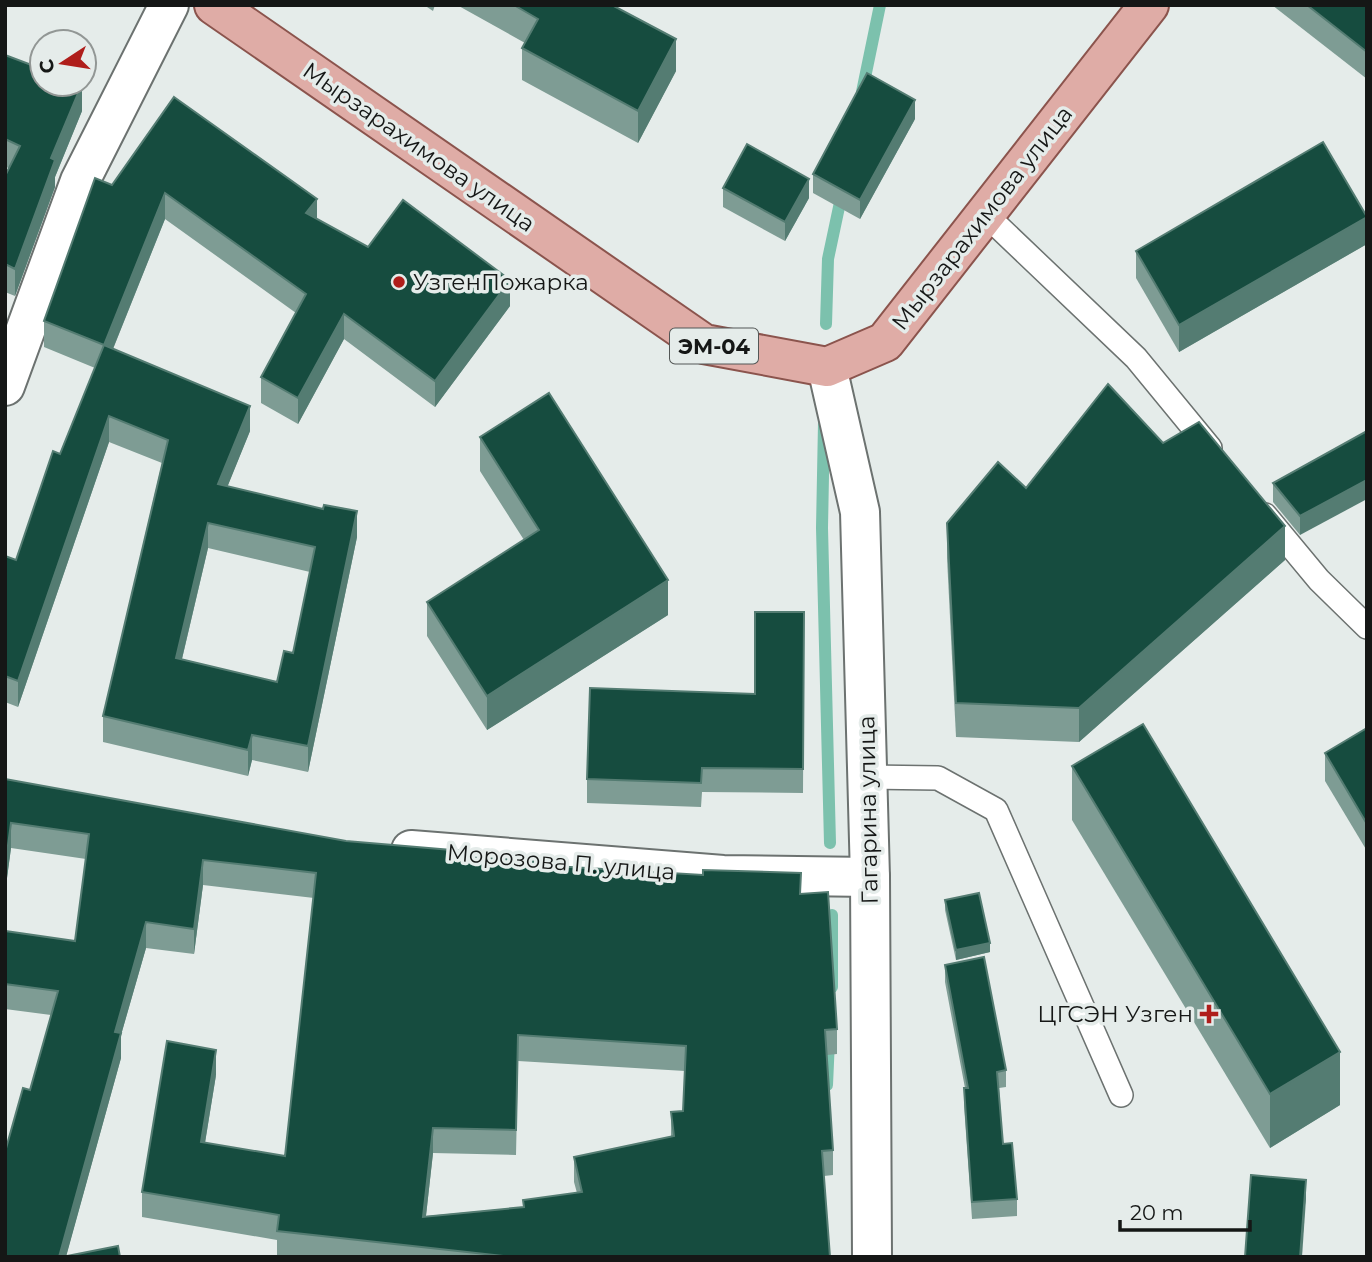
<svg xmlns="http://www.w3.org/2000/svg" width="1372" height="1262" font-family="Montserrat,sans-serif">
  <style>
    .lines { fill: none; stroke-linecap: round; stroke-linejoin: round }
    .stream { stroke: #7cc1ad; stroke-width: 12 }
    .service-casing { stroke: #6c7270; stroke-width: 26 }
    .minor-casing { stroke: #6c7270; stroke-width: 42 }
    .tertiary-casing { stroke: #6c7270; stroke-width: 42 }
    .primary-casing { stroke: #8b544d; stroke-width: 42 }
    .service { stroke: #fff; stroke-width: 23 }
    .minor { stroke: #fff; stroke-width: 38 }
    .tertiary { stroke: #fff; stroke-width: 38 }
    .primary { stroke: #dfaca6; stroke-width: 38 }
    .wall { fill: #7e9c94; fill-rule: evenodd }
    .shaded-wall { fill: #547c72 }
    .building { fill: #164c3f; stroke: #547c72; stroke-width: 2; fill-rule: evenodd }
    .poi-dot { fill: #af1e1b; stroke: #e5ecea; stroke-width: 2.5 }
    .labels { text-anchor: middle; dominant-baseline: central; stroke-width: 7; stroke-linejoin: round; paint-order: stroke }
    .shield { fill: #e5ecea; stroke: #535756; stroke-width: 2 }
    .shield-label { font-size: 21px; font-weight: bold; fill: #151716 }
    .street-label { font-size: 23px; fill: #151716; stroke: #e5ecea }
    .poi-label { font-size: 23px; fill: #151716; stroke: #e5ecea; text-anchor: start }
  </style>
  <rect width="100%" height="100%" fill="#e5ecea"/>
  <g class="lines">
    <g class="stream">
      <polyline points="862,92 880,5"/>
      <polyline points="826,324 828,259 842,193"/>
      <polyline points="824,423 822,528 830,843"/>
      <polyline points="832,987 832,915"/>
      <polyline points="827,1085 829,1040"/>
    </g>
    <defs>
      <g id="service">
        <polyline points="985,214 1136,358 1210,448"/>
        <polyline points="1265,515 1319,580 1367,627"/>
        <polyline points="867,777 938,778 996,810 1121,1095"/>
      </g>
      <g id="minor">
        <polyline points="5,386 80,181 169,5"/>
        <polyline points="411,850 723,875 870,877"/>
      </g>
      <polyline id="tertiary" points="827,367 860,512 870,877 872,1257"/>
      <polyline id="primary" points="214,5 704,344 827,367 885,342 1149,5"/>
    </defs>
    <use href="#service" class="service-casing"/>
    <use href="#minor" class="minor-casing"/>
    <use href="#tertiary" class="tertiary-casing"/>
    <use href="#primary" class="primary-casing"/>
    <use href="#service" class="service"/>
    <use href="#minor" class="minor"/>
    <use href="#tertiary" class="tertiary"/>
    <use href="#primary" class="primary"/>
  </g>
  <g class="wall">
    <polygon points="424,5 435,5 433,11"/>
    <polygon points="457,5 612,5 676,71 638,143 522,80 522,48 525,43"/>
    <polygon points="1272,5 1367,5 1367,79"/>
    <polygon points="5,55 82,111 55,177 55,187 15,296 5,292 5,176 9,168 5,167"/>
    <polygon points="915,119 860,219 813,193 813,174"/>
    <path d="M112,185L317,219L368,247L510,306L435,407L344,339L298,424L261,403V377L296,313L165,219L113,349L250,431L227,487L357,537L308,772L252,760L248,776L103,742V716L162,463L109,442L18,707L5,702V556L16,560L95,368L44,347V321ZM208,548L310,572L293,653L277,682L182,659Z"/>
    <polygon points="723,188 809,198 785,241 723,207"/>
    <polygon points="1367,244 1179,352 1136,278 1136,251"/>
    <polygon points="1367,431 1300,535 1273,502 1273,483"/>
    <polygon points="480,437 668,615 487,730 427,636 427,602 524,540 480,471"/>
    <polygon points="1163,443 1285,560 1079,742 956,737 947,558 947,523 1026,488"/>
    <polygon points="804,612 803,793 702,792 701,807 587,803 587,779 755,694"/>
    <polygon points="1367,728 1367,851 1325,781 1325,753"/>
    <polygon points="1072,766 1340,1105 1270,1148 1072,820"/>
    <path d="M5,779L346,841L463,857L801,894L837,1029V1054L827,1055L833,1150V1175L824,1176L830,1257H286L277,1256V1240L142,1217V1192L216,1075L205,1143L285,1156L314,898L203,885L194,954L146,948L121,1035V1058L66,1256L120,1257H5L30,1090L51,1015L5,1009V931L75,941L86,859L11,848L5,893ZM518,1061L685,1071L683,1111L671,1112V1137L574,1157V1182L577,1193L523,1200V1207L426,1216L433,1153L516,1155Z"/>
    <polygon points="945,900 990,952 956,960 945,910"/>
    <polygon points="945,965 1006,1070 1006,1087 999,1088 1003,1144 1017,1199 1017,1216 972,1219 964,1105 964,1088 965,1088 945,982"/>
  </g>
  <g class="shaded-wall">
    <polygon points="676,39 676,71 638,143 638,111"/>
    <polygon points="82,84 82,111 55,177 55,187 15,296 15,269 51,158"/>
    <polygon points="915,100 915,119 860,219 860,200"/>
    <polygon points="809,179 809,198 785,241 785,222"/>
    <polygon points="165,193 165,219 104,371 104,345"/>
    <polygon points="317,199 317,225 306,213"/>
    <polygon points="1367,217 1367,244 1179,352 1179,325"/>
    <polygon points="510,280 510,306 435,407 435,381"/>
    <polygon points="344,314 344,339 298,424 298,398"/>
    <polygon points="250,406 250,431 218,510 218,484"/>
    <polygon points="109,416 109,442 18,707 18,681"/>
    <polygon points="1367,480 1367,499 1300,535 1300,516"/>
    <polygon points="357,511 357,537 308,772 308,746"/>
    <polygon points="208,523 208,548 176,684 176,658"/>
    <polygon points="1285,526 1285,560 1079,742 1079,708"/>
    <polygon points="668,580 668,615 487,730 487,696"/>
    <polygon points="252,735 252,760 248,776 248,750"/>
    <polygon points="11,823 11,848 5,893 5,868"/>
    <polygon points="203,860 203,885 194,954 194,929"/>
    <polygon points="146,922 146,948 121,1035 121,1058 66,1257 59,1257 115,1032"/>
    <polygon points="990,943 990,952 956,960 956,950"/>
    <polygon points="216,1050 216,1075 201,1167 201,1142"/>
    <polygon points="1340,1052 1340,1105 1270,1148 1270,1094"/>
    <polygon points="433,1128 433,1153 423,1242 423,1217"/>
    <polygon points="1306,1180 1306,1199 1302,1257 1300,1257"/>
  </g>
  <g class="building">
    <polygon points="514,5 612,5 676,39 638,111 522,48 538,19"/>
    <polygon points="1307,5 1367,5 1367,52"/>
    <polygon points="5,55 42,69 42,84 82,84 51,158 55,160 15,269 5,264 5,176 20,146 5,139"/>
    <polygon points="867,73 915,100 860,200 813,174"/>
    <polygon points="174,97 317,199 306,213 368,247 403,200 510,280 435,381 344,314 298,398 261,377 306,294 165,193 104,345 44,321 95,178 112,185"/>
    <polygon points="1323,142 1367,217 1179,325 1136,251"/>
    <polygon points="747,144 809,179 785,222 723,188"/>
    <path d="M104,345L250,406L218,484L323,509L324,505L357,511L308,746L252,735L248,750L103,716L168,440L109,416L18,681L5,676V556L16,560L53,451L60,454ZM208,523L315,547L293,653L284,651L277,682L176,658Z"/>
    <polygon points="1108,384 1163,443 1199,422 1285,526 1079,708 956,703 947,523 998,462 1026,488"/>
    <polygon points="549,393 668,580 487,696 427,602 539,530 480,437"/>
    <polygon points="1367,431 1367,480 1300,516 1273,483"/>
    <polygon points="755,612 804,612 803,769 702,768 701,783 587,779 590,688 755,694"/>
    <polygon points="1143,724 1340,1052 1270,1094 1072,766"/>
    <polygon points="1367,728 1367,824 1325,753"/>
    <path d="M5,779L346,841L463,851V857L537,861V865L703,875V870L801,873L800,894L828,892L837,1029L825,1030L833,1150L822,1151L830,1257H513L277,1231L279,1215L142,1192L167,1041L216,1050L201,1142L285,1156L316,873L203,860L194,929L146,922L115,1032L121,1033L59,1257H5V1152L23,1088L30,1090L58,991L5,984V931L75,941L89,834L11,823L5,868ZM518,1035L686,1046L683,1111L671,1112L674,1136L574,1157L582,1192L523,1200L524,1207L423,1217L433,1128L516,1130Z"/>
    <polygon points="979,893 990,943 956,950 945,900"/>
    <polygon points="984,957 1006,1070 997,1072 1003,1144 1012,1143 1017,1199 972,1202 964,1088 968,1088 945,965"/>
    <polygon points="1251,1175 1306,1180 1300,1257 1245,1257"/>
    <polygon points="118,1246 120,1257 62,1257"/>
  </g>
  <g class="poi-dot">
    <circle cx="399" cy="282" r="7"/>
    <path d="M1205.5 1003.5h7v7h7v7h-7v7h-7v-7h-7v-7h7z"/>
  </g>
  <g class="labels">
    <rect class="shield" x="670" y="328.5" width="88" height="35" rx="5"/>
    <g class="shield-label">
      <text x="714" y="346">ЭМ-04</text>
    </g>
    <g class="street-label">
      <text transform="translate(419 147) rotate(35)">Мырзарахимова улица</text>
      <text transform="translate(982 218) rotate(-52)">Мырзарахимова улица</text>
      <text transform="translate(868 810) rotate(-91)">Гагарина улица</text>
      <text transform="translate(561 862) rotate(5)">Морозова П. улица</text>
    </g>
    <g class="poi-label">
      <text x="413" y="282">УзгенПожарка</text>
      <text x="1193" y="1014" text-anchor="end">ЦГСЭН Узген</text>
    </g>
  </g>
  <rect width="1372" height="1262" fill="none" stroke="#151716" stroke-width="14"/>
  <g transform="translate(63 63) rotate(258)"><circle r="33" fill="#e5ecea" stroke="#929795" stroke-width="2"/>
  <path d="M0-5L12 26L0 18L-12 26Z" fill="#af1e1b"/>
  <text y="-10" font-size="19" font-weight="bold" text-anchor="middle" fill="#151716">С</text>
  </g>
  <path d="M1120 1220v10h130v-10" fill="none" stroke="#151716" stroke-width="3.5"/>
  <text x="1130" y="1220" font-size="21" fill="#151716" stroke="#e5ecea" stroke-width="5" paint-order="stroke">20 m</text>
</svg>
